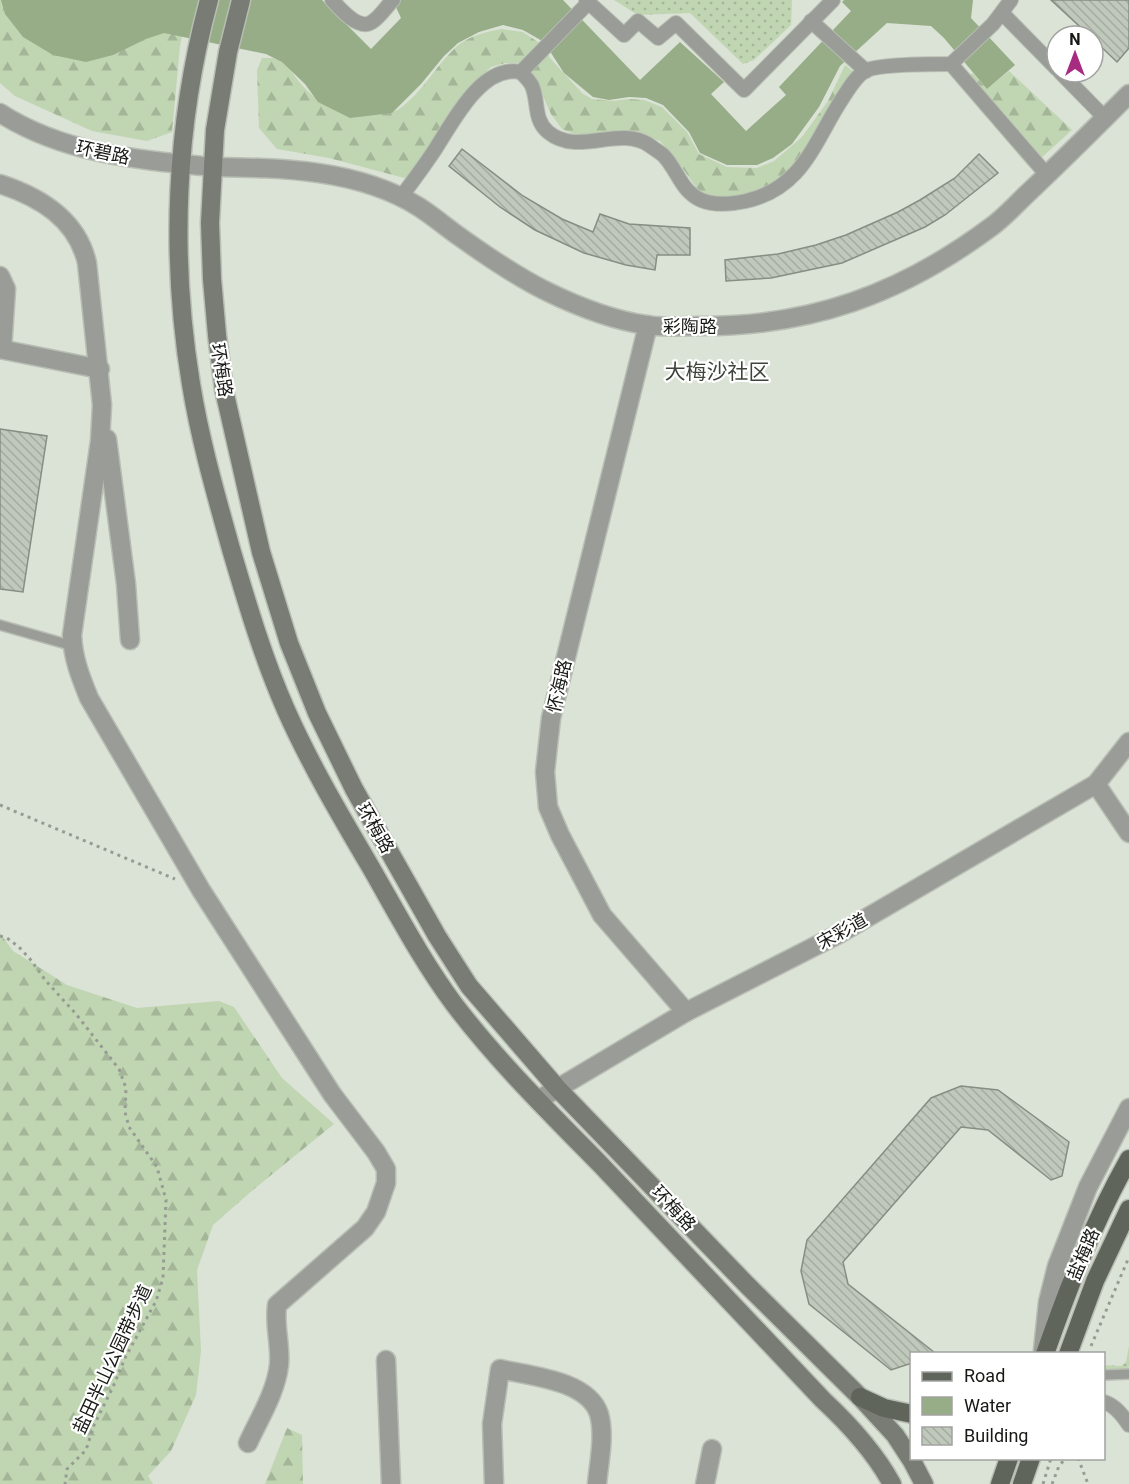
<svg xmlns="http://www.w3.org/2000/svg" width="1129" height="1484" font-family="Roboto,'Noto Sans SC',sans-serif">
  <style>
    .grass { fill: url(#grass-dots) }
    .forest { fill: url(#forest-firs) }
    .water { fill: #96ad88 }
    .building { fill: url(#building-back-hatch); stroke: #868d82; stroke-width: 1.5 }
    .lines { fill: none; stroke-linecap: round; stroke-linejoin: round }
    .service-casing { stroke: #b8beb3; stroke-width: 12 }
    .pedestrian-casing { stroke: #b8beb3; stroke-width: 16 }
    .minor-casing { stroke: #b8beb3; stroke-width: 21 }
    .tertiary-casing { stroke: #b8beb3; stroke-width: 21 }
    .secondary-casing { stroke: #b8beb3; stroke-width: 21 }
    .primary-casing { stroke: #b8beb3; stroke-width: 21 }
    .path { stroke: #979c93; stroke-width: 3; stroke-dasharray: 3 4.5; stroke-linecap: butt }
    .service { stroke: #999c97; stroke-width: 9 }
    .pedestrian { stroke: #999c97; stroke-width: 14 }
    .minor { stroke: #999c97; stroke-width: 18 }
    .tertiary { stroke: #999c97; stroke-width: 18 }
    .secondary { stroke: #787c75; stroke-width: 18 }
    .primary { stroke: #60655c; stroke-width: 18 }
    .labels { text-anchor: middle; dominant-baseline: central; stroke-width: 4.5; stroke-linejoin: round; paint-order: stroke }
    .street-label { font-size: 18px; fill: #171915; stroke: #fff }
    .quarter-label { font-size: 21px; fill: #3e443a; stroke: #fff }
  </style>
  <defs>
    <pattern id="grass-dots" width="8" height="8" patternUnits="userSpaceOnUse" patternTransform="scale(1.5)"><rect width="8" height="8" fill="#c0d5b2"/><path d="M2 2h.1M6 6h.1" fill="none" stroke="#a4b698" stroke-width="1.8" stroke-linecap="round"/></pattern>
    <pattern id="forest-firs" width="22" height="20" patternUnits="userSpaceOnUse" patternTransform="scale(1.5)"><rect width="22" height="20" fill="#c0d5b2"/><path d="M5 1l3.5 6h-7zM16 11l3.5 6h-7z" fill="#a4b698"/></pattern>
    <pattern id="building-back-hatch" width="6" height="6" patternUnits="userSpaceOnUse" patternTransform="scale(1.5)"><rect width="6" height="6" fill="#c0c8bc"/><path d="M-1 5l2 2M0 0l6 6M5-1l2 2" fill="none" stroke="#a4aba1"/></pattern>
  </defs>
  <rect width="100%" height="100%" fill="#dbe2d6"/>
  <g class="grass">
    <polygon points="614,0 792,0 791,25 754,60 743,64 690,13 638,15"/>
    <polygon points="1129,1346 1129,1367 1125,1370 1104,1370 1104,1365 1121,1366 1126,1362"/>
  </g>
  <g class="forest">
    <polygon points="0,0 189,0 180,46 172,132 147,141 92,131 15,96 0,83"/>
    <path d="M501,29L523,32L541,44L550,58L583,94L592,99L613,101L629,99L644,100L662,107L687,132L699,154L727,167L757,168L774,161L802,137L828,101L845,65L854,72C836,104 799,175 766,190C746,200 722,198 701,194L676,159L660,141L636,134L581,137L562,129L551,114L533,74L518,63H505L491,67L475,83L408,179L329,158L277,149L259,128L257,70L262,58H273L287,63C304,97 339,120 377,114C383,113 393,113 399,109C422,93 435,67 455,48C468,36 485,32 501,29Z"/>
    <polygon points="1009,71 1072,130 1030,168 957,83 973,73 987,89"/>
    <polygon points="0,933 13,951 67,985 137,1008 219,1001 234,1007 282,1078 334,1124 254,1189 213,1225 197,1270 201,1351 196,1395 171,1451 148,1476 153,1484 0,1484"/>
    <polygon points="287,1428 302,1435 303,1484 265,1484"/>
  </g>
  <polygon class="water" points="1,0 322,0 371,49 401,18 395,5 400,0 563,0 640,80 680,42 724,82 711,94 746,131 786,95 779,87 851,11 842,2 844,0 973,0 971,18 1015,65 987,89 944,38 931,26 887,23 840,66 819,107 792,144 773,158 757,165 727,165 700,153 689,132 663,105 646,98 629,97 609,100 593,97 564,73 544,42 523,30 503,25 479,32 458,43 444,56 421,84 392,113 350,118 318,102 305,84 282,62 266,54 164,33 146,39 113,55 86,62 53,55 23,37 5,14"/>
  <g class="building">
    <polygon points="1051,0 1129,0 1129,48 1117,62 1093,39 1093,36 1090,36"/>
    <polygon points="462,149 523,196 562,219 593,232 600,214 629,224 690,228 690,255 657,255 655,270 626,265 584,253 535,230 500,207 449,166"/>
    <polygon points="979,154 998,173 945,215 925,227 842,263 771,278 726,281 725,260 778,254 816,245 846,235 898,212 920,200 955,178"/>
    <polygon points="0,429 47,436 23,592 0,589"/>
    <polygon points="961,1086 998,1090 1069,1142 1062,1176 1051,1180 988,1130 961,1127 843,1262 848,1284 935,1353 912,1353 912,1363 891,1370 809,1304 801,1271 807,1240 931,1098"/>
  </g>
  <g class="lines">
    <defs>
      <g id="service">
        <polyline points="0,625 73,646"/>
        <polyline points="1104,1375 1129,1374"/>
      </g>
      <g id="pedestrian">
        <path d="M332,0C340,9 359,31 372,22C380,17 386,7 393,0"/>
        <polyline points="586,0 624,35 638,21 658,38 676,23 744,90 833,0"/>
        <path d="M589,2L521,72C525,77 530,81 532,86C539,102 533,119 548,132C578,157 618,125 649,145C654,149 660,152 664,156C678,171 681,191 701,200C715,206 732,204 746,201C803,188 814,142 842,99C848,90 855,77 865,71C877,64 934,64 951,64L993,24L1011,0"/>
        <polyline points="1002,13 1057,69"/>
        <polyline points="811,21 866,71"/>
        <polyline points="951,64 1047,175"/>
        <polyline points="1060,72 1105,118"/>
        <path d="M401,197C413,181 425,165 436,148C454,120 482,64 521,72"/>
        <path d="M1104,1402C1115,1405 1123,1416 1129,1425"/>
      </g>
      <g id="minor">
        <path d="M213,167C282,168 358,169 419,207C433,216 446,227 460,237C488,257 517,277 548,292C579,307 612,320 646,325C663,328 681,326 698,326C810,327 901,294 991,227C1005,217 1017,203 1029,192C1063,160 1096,127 1129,94"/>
        <path d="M0,184C40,197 77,219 87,263L102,405L100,441L72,635C73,658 80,676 89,698L201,890L332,1094L376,1152L386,1169V1183L376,1212L365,1228L277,1305C274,1326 281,1345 279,1365C276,1392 259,1419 248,1443"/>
        <polyline points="0,276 6,289 2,349"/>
        <polyline points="648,325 551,718 545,772 548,807 560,835 602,915 686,1012"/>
        <polyline points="0,349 100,369"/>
        <polyline points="107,439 126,584 130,640"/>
        <polyline points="1096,784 1129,833"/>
        <polyline points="538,1100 686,1012 839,934 1096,784 1129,742"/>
        <polyline points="1043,1350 1048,1302 1057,1266 1088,1187 1129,1108"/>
        <polyline points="386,1360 391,1484"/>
        <path d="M494,1484L492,1424L500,1369C530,1376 588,1380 599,1414C605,1435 599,1462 597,1484"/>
        <polyline points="705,1484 712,1449"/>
      </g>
      <path id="tertiary" d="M0,113C64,154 139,160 213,167"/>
      <g id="secondary">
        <path d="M209,0C175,125 170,257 191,384C200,440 216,495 231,549C247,603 263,658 286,710C310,764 340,815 370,866C397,913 422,961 454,1004C498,1062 550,1113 601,1165C675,1244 749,1322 823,1400C850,1425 874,1451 892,1484"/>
        <polyline points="241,0 228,52 215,130 210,223 212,279 217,335 224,390 261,552 289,643 317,713 354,789 437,936 469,986 558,1089 747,1285 860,1397 895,1435 912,1461 924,1484"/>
      </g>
      <g id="primary">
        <path d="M1045,1354C1069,1286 1094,1221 1129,1159"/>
        <polyline points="1068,1354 1095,1281 1129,1209"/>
        <polyline points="860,1397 884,1408 912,1414"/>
        <polyline points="1000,1484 1009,1458"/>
        <polyline points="1022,1484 1031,1458"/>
      </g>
    </defs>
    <use href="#service" class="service-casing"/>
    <use href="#pedestrian" class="pedestrian-casing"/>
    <use href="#minor" class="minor-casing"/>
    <use href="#tertiary" class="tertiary-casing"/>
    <use href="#secondary" class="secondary-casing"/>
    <use href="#primary" class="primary-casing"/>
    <g class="path">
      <polyline points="0,805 175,879"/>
      <polyline points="0,936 7,938 19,947 30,959 46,981 76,1014 119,1069 126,1088 125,1112 129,1127 157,1167 166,1200 163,1278 156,1301 125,1358 113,1387 94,1425 86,1450 67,1469 65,1484"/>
      <polyline points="1091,1346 1129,1257"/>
      <polyline points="1078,1458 1088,1484"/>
      <polyline points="1043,1484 1051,1458"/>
      <polyline points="1052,1484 1059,1466 1066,1458"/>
    </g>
    <use href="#service" class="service"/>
    <use href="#pedestrian" class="pedestrian"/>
    <use href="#minor" class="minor"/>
    <use href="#tertiary" class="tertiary"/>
    <use href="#secondary" class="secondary"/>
    <use href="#primary" class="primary"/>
  </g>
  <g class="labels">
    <g class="street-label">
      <text transform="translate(103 152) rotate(12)">环碧路</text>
      <text x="690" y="326">彩陶路</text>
      <text transform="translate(222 370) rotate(81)">环梅路</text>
      <text transform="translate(559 686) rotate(-77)">怀海路</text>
      <text transform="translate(376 828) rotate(60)">环梅路</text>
      <text transform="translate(842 931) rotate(-29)">宋彩道</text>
      <text transform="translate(674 1208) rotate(47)">环梅路</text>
      <text transform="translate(1083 1254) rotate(-67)">盐梅路</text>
      <text transform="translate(112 1359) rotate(-65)">盐田半山公园带步道</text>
    </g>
    <g class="quarter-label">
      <text x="717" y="372">大梅沙社区</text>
    </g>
  </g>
  <rect x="910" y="1352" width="195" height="108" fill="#ffffff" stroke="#a2a3a1" stroke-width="1.5"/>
  <rect x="922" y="1372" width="30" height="9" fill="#60655c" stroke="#a2a3a1" stroke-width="1.5"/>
  <text x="964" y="1382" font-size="18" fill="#171915">Road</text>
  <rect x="922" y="1397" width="30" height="18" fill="#96ad88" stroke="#a2a3a1" stroke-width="1.5"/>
  <text x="964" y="1412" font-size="18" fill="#171915">Water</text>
  <rect x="922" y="1427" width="30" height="18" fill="url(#building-back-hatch)" stroke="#a2a3a1" stroke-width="1.5"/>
  <text x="964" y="1442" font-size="18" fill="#171915">Building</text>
  <g transform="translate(1075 54)"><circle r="28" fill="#ffffff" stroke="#a2a3a1" stroke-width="1.5"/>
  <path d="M0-4.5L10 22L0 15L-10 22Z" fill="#a72c81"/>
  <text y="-9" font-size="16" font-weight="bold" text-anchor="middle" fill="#171915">N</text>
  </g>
</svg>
